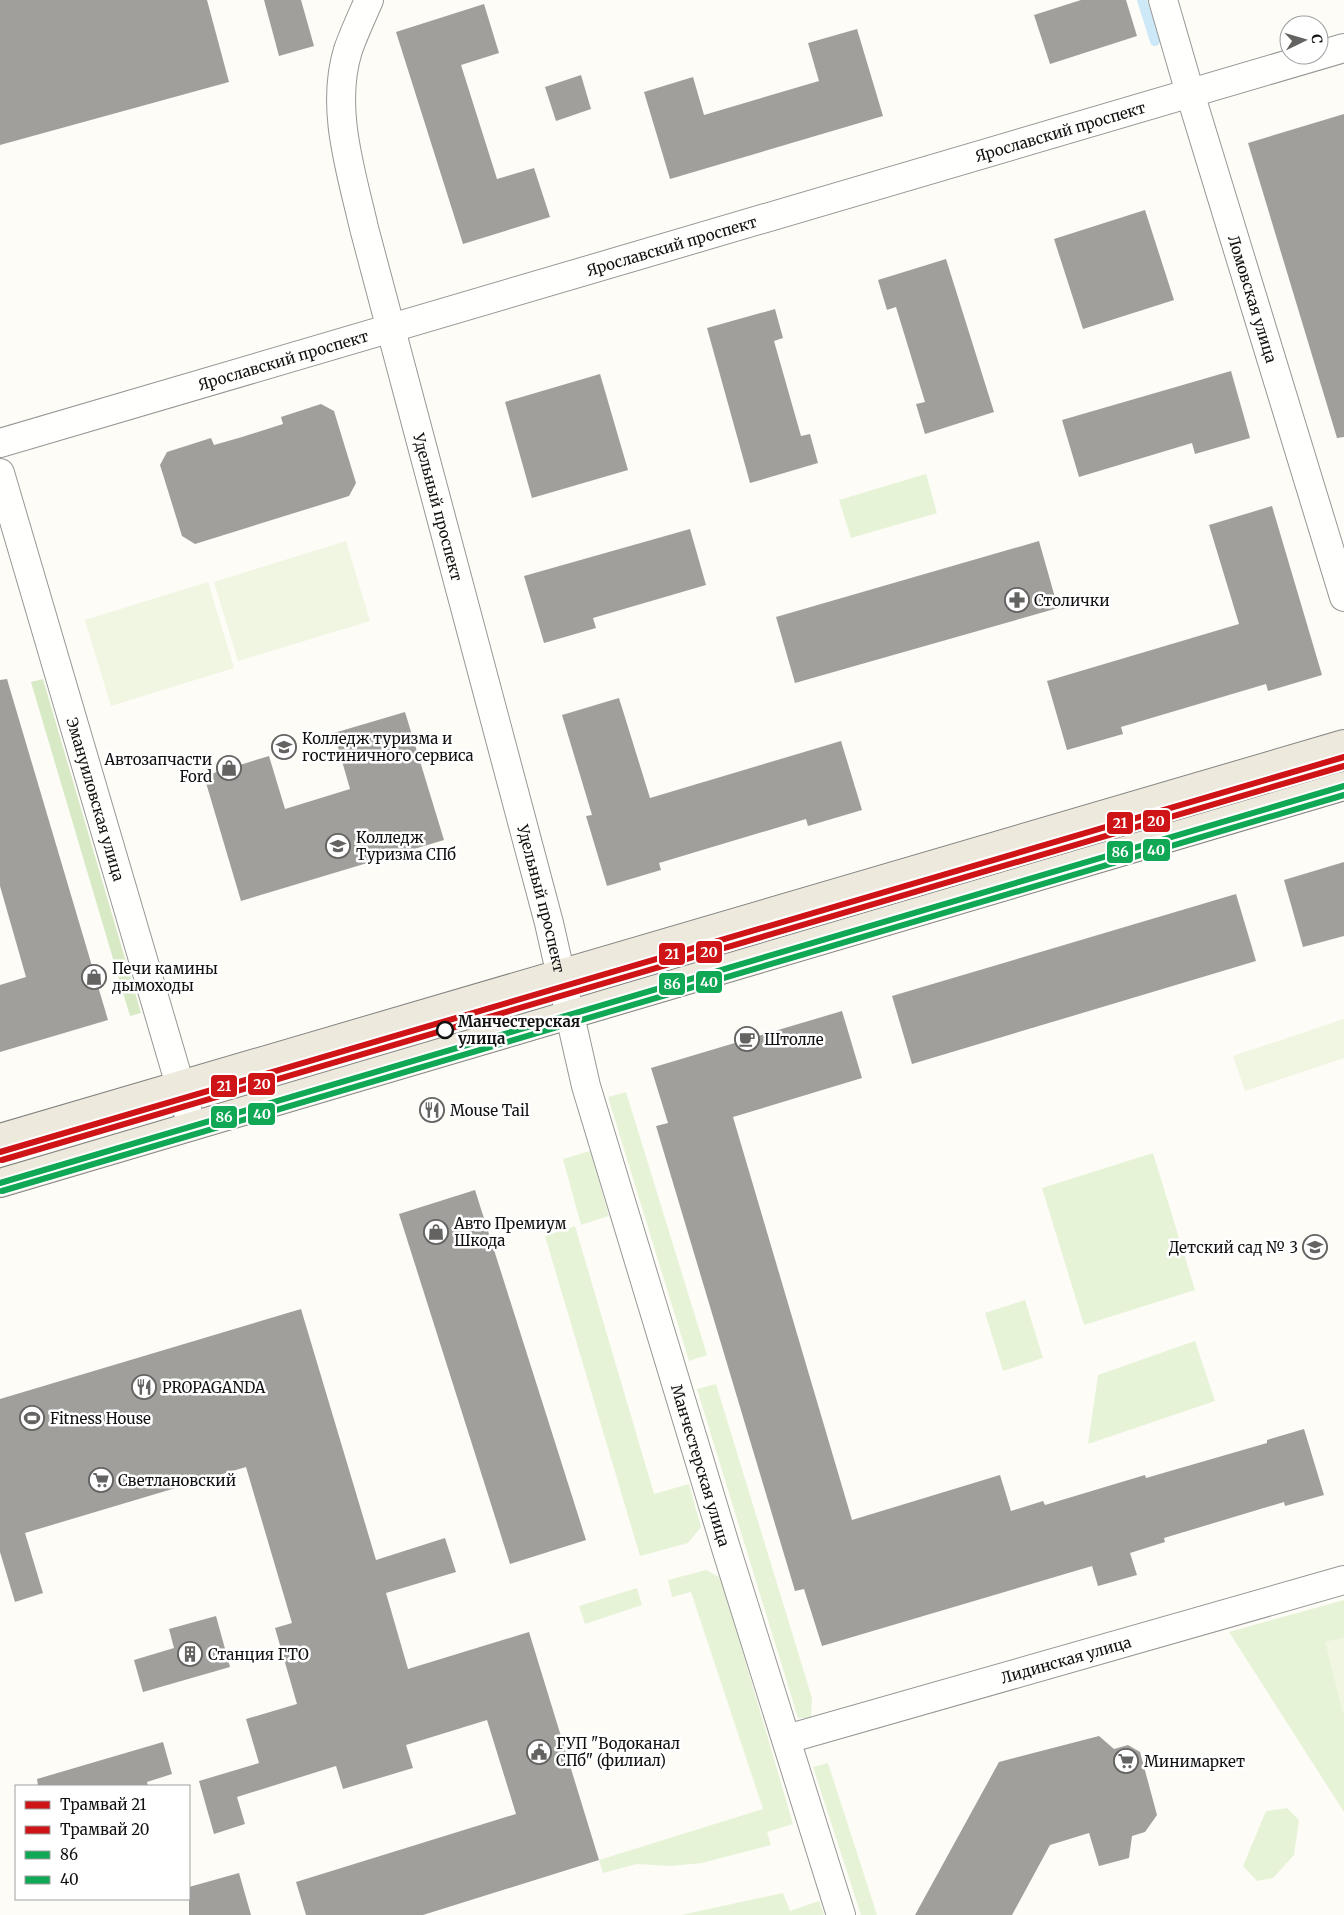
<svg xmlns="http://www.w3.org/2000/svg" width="1344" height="1915" font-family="Merriweather,serif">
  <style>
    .green { fill: #e7f3d7 }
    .forest { fill: #d8eac5 }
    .pitch { fill: #f0f6e1 }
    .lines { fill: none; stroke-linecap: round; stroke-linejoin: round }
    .stream { stroke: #cde8f7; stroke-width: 10 }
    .building { fill: #a19f9c }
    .street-casing { stroke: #979795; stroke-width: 30 }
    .primary-casing { stroke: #858482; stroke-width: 30 }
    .street { stroke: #fffffe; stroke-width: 28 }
    .primary { stroke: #ede9dc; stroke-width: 28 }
    .bus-1-casing { stroke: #fff; stroke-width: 10 }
    .bus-2-casing { stroke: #fff; stroke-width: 10 }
    .bus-1 { stroke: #10a855; stroke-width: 6 }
    .bus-2 { stroke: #10a855; stroke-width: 6 }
    .tram-1-casing { stroke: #fff; stroke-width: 10 }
    .tram-2-casing { stroke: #fff; stroke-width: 10 }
    .tram-1 { stroke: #ce1417; stroke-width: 6 }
    .tram-2 { stroke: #ce1417; stroke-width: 6 }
    .stop-dot { fill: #fff; stroke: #111; stroke-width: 2.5 }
    .labels { text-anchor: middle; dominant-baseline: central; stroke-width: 5; stroke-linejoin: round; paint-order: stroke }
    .street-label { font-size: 15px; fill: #111; stroke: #fff }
    .poi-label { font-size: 15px; fill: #111; stroke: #fff; text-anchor: start }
    .stop-label { font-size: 15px; font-weight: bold; fill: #111; stroke: #fff; text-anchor: start }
    .line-badge { stroke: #fff; stroke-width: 2 }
    .badge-label { font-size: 14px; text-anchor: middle; font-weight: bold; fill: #fff }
  </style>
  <rect width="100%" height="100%" fill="#fdfcf7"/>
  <g class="green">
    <polygon points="926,474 937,513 851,538 839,500"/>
    <polygon points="626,1092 707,1355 689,1361 608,1097"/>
    <polygon points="590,1151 609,1216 581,1225 563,1159"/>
    <polygon points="1153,1153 1195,1290 1084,1325 1042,1188"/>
    <polygon points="575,1226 654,1494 689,1484 701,1527 688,1543 640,1556 545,1236"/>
    <polygon points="1025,1300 1043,1358 1003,1371 985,1313"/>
    <polygon points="1195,1341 1215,1401 1088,1444 1098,1375"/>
    <polygon points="716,1384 812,1698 811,1718 798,1718 697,1389"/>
    <polygon points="706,1570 721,1578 793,1824 767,1832 771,1845 702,1863 671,1866 637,1864 603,1873 599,1860 763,1809 691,1592 672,1597 668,1580"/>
    <polygon points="637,1588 642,1605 585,1624 579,1606"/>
    <polygon points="1344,1600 1344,1812 1229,1632"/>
    <polygon points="828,1763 877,1915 861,1915 813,1767"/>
    <polygon points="1287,1808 1299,1820 1294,1855 1273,1878 1257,1881 1243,1866 1266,1811"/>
    <polygon points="783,1893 790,1911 819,1901 824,1915 681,1915"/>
  </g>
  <polygon class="forest" points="43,679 141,1013 130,1016 31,682"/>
  <g class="pitch">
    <polygon points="346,541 370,621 238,661 214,582"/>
    <polygon points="208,582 234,668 111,706 85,620"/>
    <polygon points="1344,1019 1344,1058 1245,1091 1233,1056"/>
    <polygon points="1344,1637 1344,1713 1343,1714 1325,1642"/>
  </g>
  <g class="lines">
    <polyline class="stream" points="1142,0 1155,41"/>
  </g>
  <g class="building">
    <polygon points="0,0 207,0 229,82 0,145"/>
    <polygon points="264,0 301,0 314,46 279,56"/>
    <polygon points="1081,0 1126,0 1137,36 1050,64 1034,15"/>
    <polygon points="484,4 499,53 461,65 497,179 534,168 550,217 463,244 396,32"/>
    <polygon points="857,29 883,116 670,179 644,92 693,77 704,115 819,81 808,43"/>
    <polygon points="581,75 591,109 556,121 545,87"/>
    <polygon points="1344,114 1344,437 1337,438 1248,143"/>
    <polygon points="1145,210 1174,300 1083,329 1054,239"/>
    <polygon points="946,259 994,412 925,434 916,404 925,402 896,307 887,310 878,280"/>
    <polygon points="775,309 783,338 774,341 801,436 810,434 818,463 750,483 707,328"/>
    <polygon points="1231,371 1250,438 1195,454 1192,443 1079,477 1062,420"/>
    <polygon points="600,374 628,470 532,498 505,402"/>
    <polygon points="321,404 334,411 356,483 349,496 195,544 182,536 160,465 167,452 211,438 214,445 242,437 283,424 281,417"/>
    <polygon points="1272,506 1322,675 1268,691 1266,684 1121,727 1123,734 1067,750 1047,681 1239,624 1209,525"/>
    <polygon points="690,529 706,585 593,618 596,628 544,643 524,576"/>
    <polygon points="1039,541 1058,608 795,683 776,617"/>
    <polygon points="7,679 108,1020 0,1052 0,985 26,977 0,886 0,680"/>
    <polygon points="619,698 650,798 841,741 862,810 808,826 806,819 659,863 661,870 607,886 586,816 592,815 562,715"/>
    <polygon points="405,712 444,840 241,901 204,776 269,756 285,809 350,789 334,733"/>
    <polygon points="1344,862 1344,936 1303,947 1284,880"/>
    <polygon points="1236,894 1256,961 912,1064 892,996"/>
    <polygon points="842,1011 862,1078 733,1117 852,1520 1000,1475 1011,1511 1043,1501 1045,1505 1145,1475 1146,1478 1267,1443 1267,1440 1304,1429 1324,1495 1285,1506 1284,1502 1164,1538 1165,1542 1130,1553 1137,1575 1098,1586 1092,1566 822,1646 804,1589 795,1591 656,1126 668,1123 651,1068"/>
    <polygon points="475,1190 586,1540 510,1564 399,1214"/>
    <polygon points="301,1309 376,1560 445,1538 456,1572 386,1593 408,1669 529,1632 599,1860 423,1915 306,1915 296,1882 516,1814 487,1720 406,1745 413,1768 343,1789 336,1766 237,1797 245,1824 214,1834 199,1781 259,1763 246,1719 297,1704 275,1628 292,1623 246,1467 25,1533 43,1593 15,1602 0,1552 0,1399"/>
    <polygon points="216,1616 230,1667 143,1692 134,1660 174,1648 169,1629"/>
    <polygon points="1099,1736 1114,1749 1128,1745 1140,1752 1157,1815 1145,1832 1132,1836 1129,1858 1099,1866 1089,1833 1050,1845 1012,1915 915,1915 999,1762"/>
    <polygon points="163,1742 172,1774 147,1782 148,1786 38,1786 37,1779"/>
    <polygon points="239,1873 251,1915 189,1915 189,1887"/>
  </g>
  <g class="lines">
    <defs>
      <g id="street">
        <path id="s1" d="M369,0C362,16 354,33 348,50C330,108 351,171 364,228L549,923L586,1086L725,1545L841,1915"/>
        <path id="s2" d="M1163,0L1190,93L1344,597"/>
        <path id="s3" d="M0,443L1344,48"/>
        <path id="s4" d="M0,473L192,1126"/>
        <path id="s5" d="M787,1739L1344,1580"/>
      </g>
      <g id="primary">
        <polyline points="0,1138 1344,744"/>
        <polyline points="0,1183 1344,786"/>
      </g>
    </defs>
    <use href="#street" class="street-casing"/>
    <use href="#primary" class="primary-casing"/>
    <use href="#street" class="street"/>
    <use href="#primary" class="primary"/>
    <defs>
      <polyline id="bus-1" points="0,1183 1344,786"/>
      <polyline id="bus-2" points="2,1191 1344,795"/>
    </defs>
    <use href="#bus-1" class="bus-1-casing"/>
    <use href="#bus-2" class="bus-2-casing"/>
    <use href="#bus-1" class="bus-1"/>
    <use href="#bus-2" class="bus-2"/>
    <defs>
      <polyline id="tram-1" points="0,1152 1344,757"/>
      <polyline id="tram-2" points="2,1160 1344,766"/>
    </defs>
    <use href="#tram-1" class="tram-1-casing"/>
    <use href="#tram-2" class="tram-2-casing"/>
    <use href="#tram-1" class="tram-1"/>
    <use href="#tram-2" class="tram-2"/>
  </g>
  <defs>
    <symbol id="pharmacy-ring" viewBox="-11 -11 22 22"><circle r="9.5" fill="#fff" stroke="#646362" stroke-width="1.5"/><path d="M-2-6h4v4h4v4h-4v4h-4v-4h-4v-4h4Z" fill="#646362"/></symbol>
    <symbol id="university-ring" viewBox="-11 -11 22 22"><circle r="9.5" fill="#fff" stroke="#646362" stroke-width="1.5"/><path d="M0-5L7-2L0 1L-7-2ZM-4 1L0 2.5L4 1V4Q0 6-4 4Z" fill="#646362"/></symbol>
    <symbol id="shop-ring" viewBox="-11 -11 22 22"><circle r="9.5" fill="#fff" stroke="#646362" stroke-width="1.5"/><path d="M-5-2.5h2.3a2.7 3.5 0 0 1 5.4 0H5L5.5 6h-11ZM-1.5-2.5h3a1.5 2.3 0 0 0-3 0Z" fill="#646362"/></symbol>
    <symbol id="cafe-ring" viewBox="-11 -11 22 22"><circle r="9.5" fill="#fff" stroke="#646362" stroke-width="1.5"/><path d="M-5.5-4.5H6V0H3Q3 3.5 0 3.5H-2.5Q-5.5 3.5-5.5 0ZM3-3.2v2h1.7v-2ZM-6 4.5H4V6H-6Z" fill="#646362"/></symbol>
    <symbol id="restaurant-ring" viewBox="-11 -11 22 22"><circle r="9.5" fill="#fff" stroke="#646362" stroke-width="1.5"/><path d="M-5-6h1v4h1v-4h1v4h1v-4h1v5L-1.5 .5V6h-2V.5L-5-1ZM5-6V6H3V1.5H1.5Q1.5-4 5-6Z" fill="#646362"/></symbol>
    <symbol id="school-ring" viewBox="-11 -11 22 22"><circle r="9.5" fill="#fff" stroke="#646362" stroke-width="1.5"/><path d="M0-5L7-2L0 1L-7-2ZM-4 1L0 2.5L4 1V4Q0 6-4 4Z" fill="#646362"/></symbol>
    <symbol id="stadium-ring" viewBox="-11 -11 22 22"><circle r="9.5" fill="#fff" stroke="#646362" stroke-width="1.5"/><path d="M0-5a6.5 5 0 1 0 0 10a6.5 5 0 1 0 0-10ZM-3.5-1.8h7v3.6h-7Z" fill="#646362"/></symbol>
    <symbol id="supermarket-ring" viewBox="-11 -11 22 22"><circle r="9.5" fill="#fff" stroke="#646362" stroke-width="1.5"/><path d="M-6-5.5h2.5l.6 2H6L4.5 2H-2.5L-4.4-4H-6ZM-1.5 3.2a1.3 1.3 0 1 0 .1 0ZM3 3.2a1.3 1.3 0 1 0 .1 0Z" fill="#646362"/></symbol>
    <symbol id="building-ring" viewBox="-11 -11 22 22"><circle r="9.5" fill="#fff" stroke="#646362" stroke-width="1.5"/><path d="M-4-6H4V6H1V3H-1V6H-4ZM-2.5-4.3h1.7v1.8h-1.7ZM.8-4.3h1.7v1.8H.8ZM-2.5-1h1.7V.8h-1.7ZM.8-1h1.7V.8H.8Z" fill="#646362"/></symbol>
    <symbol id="civic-ring" viewBox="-11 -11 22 22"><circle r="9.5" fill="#fff" stroke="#646362" stroke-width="1.5"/><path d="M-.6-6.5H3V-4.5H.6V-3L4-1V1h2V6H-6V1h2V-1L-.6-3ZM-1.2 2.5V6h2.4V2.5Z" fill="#646362"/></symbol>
  </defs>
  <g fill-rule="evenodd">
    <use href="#pharmacy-ring" x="1003" y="586" width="28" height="28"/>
    <use href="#university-ring" x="270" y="733" width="28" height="28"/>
    <use href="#shop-ring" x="215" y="754" width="28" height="28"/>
    <use href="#university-ring" x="324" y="832" width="28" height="28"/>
    <use href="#shop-ring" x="80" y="963" width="28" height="28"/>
    <use href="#cafe-ring" x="733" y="1025" width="28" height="28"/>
    <use href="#restaurant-ring" x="418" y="1096" width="28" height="28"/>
    <use href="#shop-ring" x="422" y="1218" width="28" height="28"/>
    <use href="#school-ring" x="1301" y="1233" width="28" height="28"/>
    <use href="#restaurant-ring" x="130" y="1373" width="28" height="28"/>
    <use href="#stadium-ring" x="18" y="1404" width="28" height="28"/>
    <use href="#supermarket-ring" x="87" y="1466" width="28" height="28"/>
    <use href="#building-ring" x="176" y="1640" width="28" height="28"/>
    <use href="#civic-ring" x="525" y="1738" width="28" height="28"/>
    <use href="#supermarket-ring" x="1112" y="1747" width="28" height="28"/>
  </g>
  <circle class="stop-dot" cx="445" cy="1030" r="8"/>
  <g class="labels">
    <g class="street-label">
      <text stroke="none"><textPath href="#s3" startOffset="1105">Ярославский проспект</textPath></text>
      <text stroke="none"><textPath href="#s3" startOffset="700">Ярославский проспект</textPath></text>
      <text stroke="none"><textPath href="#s2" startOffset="312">Ломовская улица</textPath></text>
      <text stroke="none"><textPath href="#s3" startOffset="295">Ярославский проспект</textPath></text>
      <text stroke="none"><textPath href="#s1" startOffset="524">Удельный проспект</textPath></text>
      <text stroke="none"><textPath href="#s4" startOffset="340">Эмануиловская улица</textPath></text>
      <text stroke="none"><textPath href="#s1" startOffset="929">Удельный проспект</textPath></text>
      <text stroke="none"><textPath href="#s1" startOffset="1518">Манчестерская улица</textPath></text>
      <text stroke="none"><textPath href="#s5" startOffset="290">Лидинская улица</textPath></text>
    </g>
    <g class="poi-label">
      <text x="1034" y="600">Столички</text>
      <text x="302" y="738">Колледж туризма и<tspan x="302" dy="17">гостиничного сервиса</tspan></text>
      <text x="212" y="759" text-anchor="end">Автозапчасти<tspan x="212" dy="17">Ford</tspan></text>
      <text x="356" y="837">Колледж<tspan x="356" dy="17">Туризма СПб</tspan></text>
      <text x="112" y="968">Печи камины<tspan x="112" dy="17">дымоходы</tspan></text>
      <text x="764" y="1039">Штолле</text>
      <text x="450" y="1110">Mouse Tail</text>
      <text x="454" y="1223">Авто Премиум<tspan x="454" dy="17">Шкода</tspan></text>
      <text x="1298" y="1247" text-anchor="end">Детский сад № 3</text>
      <text x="162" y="1387">PROPAGANDA</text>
      <text x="50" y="1418">Fitness House</text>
      <text x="118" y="1480">Светлановский</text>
      <text x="208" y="1654">Станция ГТО</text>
      <text x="556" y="1743">ГУП "Водоканал<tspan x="556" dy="17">СПб" (филиал)</tspan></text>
      <text x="1144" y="1761">Минимаркет</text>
    </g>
    <g class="stop-label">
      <text x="458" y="1021">Манчестерская<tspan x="458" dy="17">улица</tspan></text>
    </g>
  </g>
  <g class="line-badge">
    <rect x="1142" y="809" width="29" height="24" rx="5" fill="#ce1417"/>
    <rect x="1106" y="811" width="28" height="24" rx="5" fill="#ce1417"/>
    <rect x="1142" y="838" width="29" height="24" rx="5" fill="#10a855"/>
    <rect x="1106" y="840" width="28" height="24" rx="5" fill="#10a855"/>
    <rect x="695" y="940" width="28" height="24" rx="5" fill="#ce1417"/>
    <rect x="658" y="942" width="28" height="24" rx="5" fill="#ce1417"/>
    <rect x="695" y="970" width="28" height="24" rx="5" fill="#10a855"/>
    <rect x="658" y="972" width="28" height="24" rx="5" fill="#10a855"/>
    <rect x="247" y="1072" width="29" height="24" rx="5" fill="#ce1417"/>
    <rect x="210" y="1074" width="28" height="24" rx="5" fill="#ce1417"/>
    <rect x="247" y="1102" width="29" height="24" rx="5" fill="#10a855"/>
    <rect x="210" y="1105" width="28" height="24" rx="5" fill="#10a855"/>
  </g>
  <g class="badge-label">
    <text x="1156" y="826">20</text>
    <text x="1120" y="828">21</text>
    <text x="1156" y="855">40</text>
    <text x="1120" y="857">86</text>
    <text x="709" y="957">20</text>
    <text x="672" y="959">21</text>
    <text x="709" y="987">40</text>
    <text x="672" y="989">86</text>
    <text x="262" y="1089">20</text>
    <text x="224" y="1091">21</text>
    <text x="262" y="1119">40</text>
    <text x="224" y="1122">86</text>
  </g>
  <rect x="15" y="1785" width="175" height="115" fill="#ffffff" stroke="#a0a0a0"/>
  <rect x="25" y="1801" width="25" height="8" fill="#ce1417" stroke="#a0a0a0"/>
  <text x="60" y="1810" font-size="15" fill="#111111">Трамвай 21</text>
  <rect x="25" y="1826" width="25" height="8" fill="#ce1417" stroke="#a0a0a0"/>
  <text x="60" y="1835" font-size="15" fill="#111111">Трамвай 20</text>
  <rect x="25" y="1851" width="25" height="8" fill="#10a855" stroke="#a0a0a0"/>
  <text x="60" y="1860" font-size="15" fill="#111111">86</text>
  <rect x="25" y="1876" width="25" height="8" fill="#10a855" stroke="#a0a0a0"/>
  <text x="60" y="1885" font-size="15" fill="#111111">40</text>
  <g transform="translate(1304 40) rotate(85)"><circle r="24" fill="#ffffff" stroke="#a0a0a0"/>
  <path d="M0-4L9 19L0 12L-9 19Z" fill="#646362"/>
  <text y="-8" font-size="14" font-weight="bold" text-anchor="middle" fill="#111111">С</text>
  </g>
</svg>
